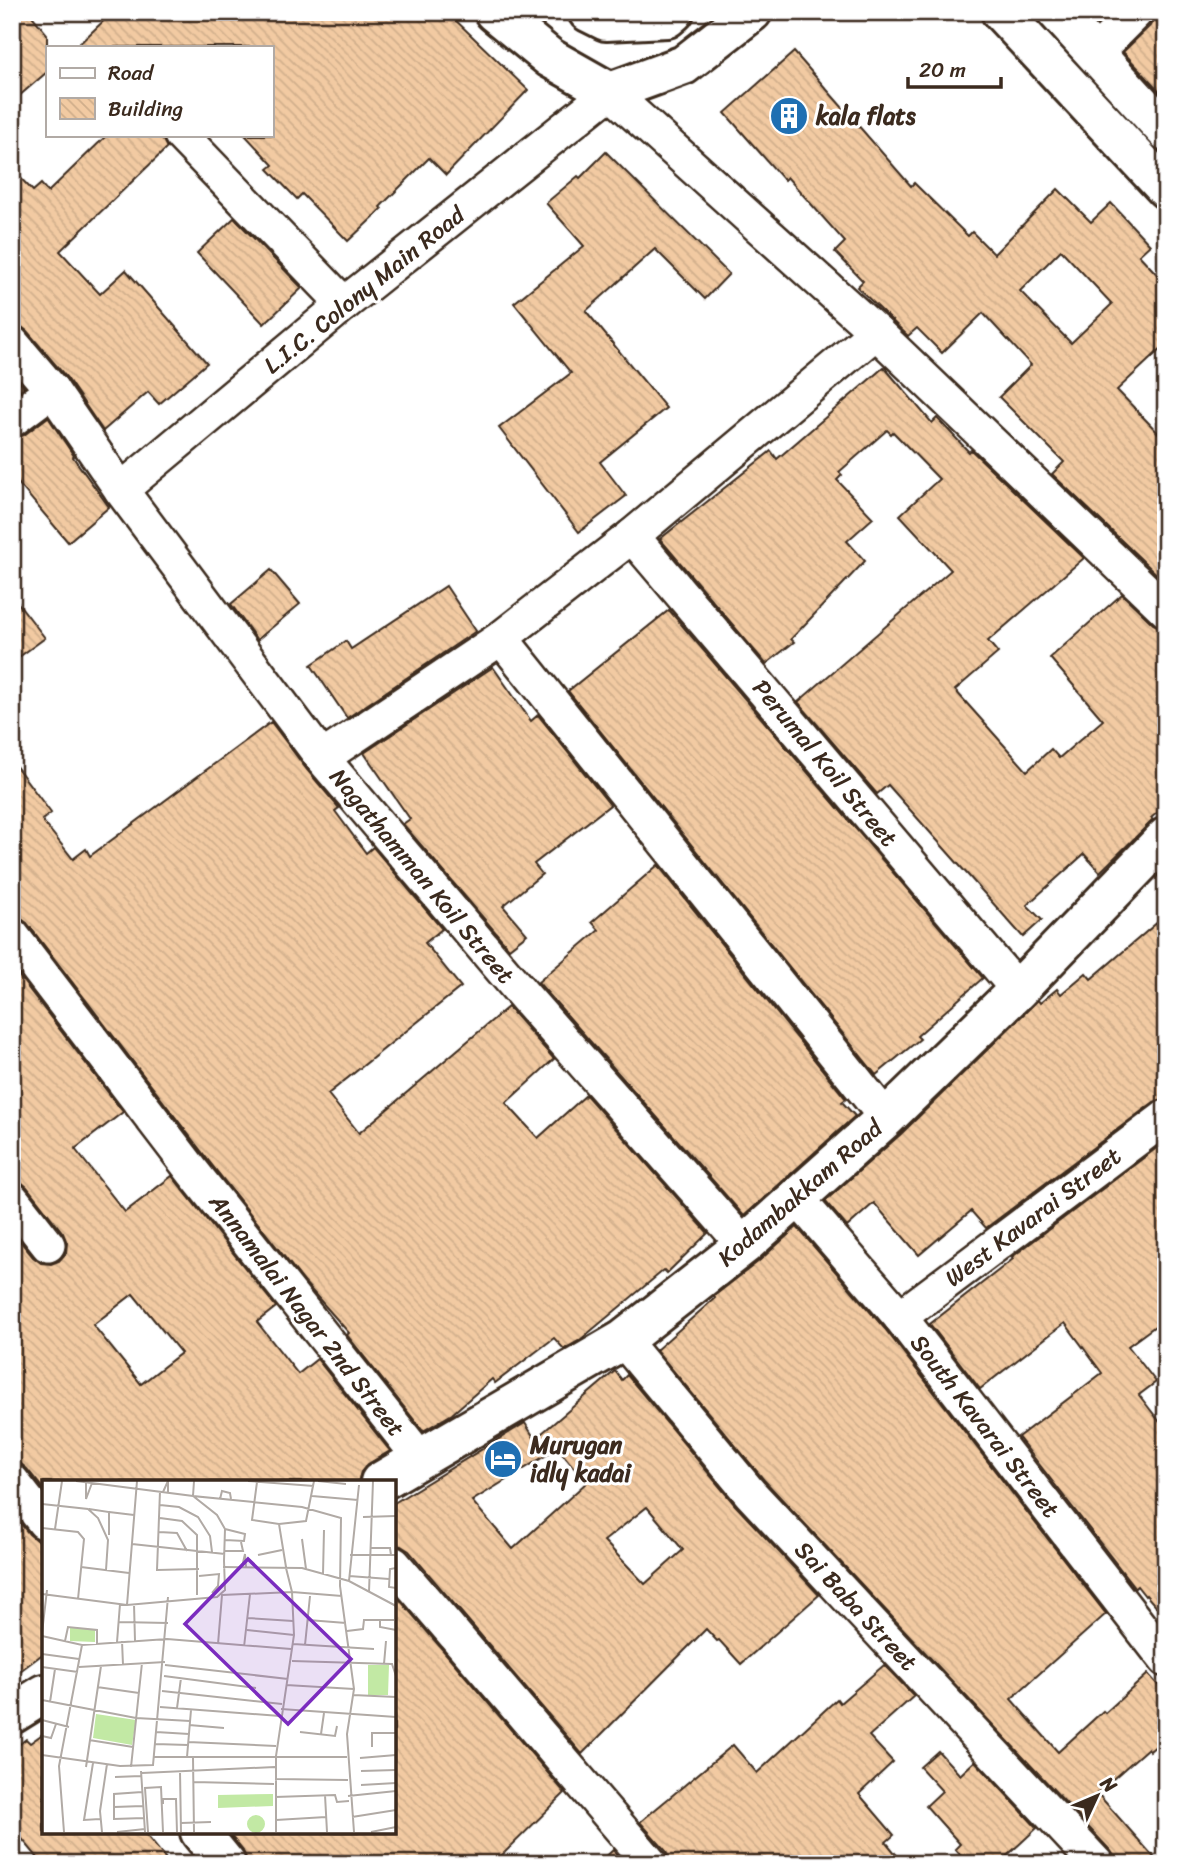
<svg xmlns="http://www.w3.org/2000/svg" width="1178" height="1876" font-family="Sriracha,sans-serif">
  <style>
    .building { fill: url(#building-back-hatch); stroke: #3b2a1e; stroke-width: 2; fill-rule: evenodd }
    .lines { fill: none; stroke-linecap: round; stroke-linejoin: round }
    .minor-casing { stroke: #3b2a1e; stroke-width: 38 }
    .tertiary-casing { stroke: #3b2a1e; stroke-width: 44 }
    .secondary-casing { stroke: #3b2a1e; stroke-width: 44 }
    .minor { stroke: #fff; stroke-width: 33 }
    .tertiary { stroke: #fff; stroke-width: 38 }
    .secondary { stroke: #fff; stroke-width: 38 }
    .labels { text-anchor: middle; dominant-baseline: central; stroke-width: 6; stroke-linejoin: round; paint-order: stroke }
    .poi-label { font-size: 24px; font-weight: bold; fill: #3b2a1e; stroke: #fff; text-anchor: start }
    .street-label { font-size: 24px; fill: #3b2a1e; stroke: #fff }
    .inset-road { fill: none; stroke: #b1aaa5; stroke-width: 2 }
    .view { fill: #7b2cbf; fill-opacity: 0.15; stroke: #7b2cbf; stroke-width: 3.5 }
    .inset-edge { fill: none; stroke: #3b2a1e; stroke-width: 3.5 }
  </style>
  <defs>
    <pattern id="building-back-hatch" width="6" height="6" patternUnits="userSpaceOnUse" patternTransform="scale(1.75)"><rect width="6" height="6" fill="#f2caa2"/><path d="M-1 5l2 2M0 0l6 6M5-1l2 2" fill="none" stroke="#d0ae8b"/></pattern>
  </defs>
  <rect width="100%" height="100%" fill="#fff"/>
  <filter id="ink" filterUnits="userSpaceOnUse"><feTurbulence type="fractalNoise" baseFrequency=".0143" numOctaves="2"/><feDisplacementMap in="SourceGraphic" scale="14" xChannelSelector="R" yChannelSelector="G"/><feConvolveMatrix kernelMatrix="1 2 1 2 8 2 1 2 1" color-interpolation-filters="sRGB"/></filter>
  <g filter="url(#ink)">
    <g class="building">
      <polygon points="12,12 29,12 47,34 47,72 12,102"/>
      <polygon points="113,12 447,12 528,90 446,175 429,158 380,207 382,209 348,241 302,194 297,199 268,169 273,165 245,135 271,135 271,47 76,47"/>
      <polygon points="1087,12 1109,12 1097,24"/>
      <polygon points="1155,12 1166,12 1166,98 1123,52 1150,26 1154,18"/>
      <path d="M794,52L911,186L914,183L968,236L972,232L994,254L1058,189L1091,222L1111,203L1150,245L1139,255L1166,284V344L1117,390L1166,441V583L1052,474L1064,462L999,397L1031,365L983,313L942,353L917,328L908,336L857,287L863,281L835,252L845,242L787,177L784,180L725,113ZM1061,250L1112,304L1071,343L1020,291Z"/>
      <polygon points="107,135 162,135 163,140 167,148 60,251 100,294 126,270 207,363 159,404 148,392 103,431 67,378 27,331 19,325 12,324 12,169 33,191 41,184 48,192"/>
      <polygon points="606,152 729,274 705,299 655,249 586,311 666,408 600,462 626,496 579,532 499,428 571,373 514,303 584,246 546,203 578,176 580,178"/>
      <polygon points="234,218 302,288 264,324 197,253"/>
      <polygon points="884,367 932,423 937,418 969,452 971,450 1084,558 988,641 998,653 955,690 1027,771 1051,749 1059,758 1103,720 1050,658 1122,594 1153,624 1161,628 1166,629 1166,805 1151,818 1153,820 1100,872 1084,854 1027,905 1042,920 1023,937 888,785 877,794 798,702 951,570 900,515 939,479 893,432 891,434 887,430 839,472 842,475 837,480 873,518 847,541 865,561 791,639 794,642 766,664 660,539 771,451 777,459"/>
      <polygon points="12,373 24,387 12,396"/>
      <polygon points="48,417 74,456 73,457 109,507 68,542 12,476 12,439 24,435"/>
      <polygon points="271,570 300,604 257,640 231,604"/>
      <polygon points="446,586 476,631 347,718 311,665 346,641 351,649"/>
      <polygon points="12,595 45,638 12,662"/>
      <polygon points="669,610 983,978 917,1036 920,1039 876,1075 568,691"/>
      <polygon points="493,667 531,721 538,715 610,805 534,864 542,874 503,906 527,934 509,948 403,824 410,819 364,753"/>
      <polygon points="271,722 307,770 339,808 335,811 366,853 373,847 442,929 425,943 461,987 328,1094 359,1133 508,1007 554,1059 506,1103 538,1138 586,1095 708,1233 667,1273 664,1270 580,1340 564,1349 554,1338 495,1383 492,1379 452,1414 423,1431 347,1335 349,1333 305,1283 208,1160 27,923 20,918 12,916 12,761 51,813 42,820 73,859 86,849 90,856"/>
      <polygon points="658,865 846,1099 842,1102 855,1116 744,1216 538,982 599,930 592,922"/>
      <polygon points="1166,915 1166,1098 1154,1102 986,1228 971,1211 919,1255 874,1203 847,1227 825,1201 901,1134 1038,1000 1040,1003 1057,989 1061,994 1086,973 1091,979"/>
      <path d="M12,967L123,1112L75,1149L125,1212L172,1176L276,1307L257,1322L298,1374L317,1359L390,1451L368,1464L361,1472L358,1482H44V1490L27,1469L20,1463L12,1462V1231L33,1257L41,1263L51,1264L59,1261L66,1253L67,1243L63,1233L27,1187L20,1181L12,1180ZM133,1294L181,1353L141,1384L93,1325Z"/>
      <polygon points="1166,1141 1166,1318 1128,1346 1156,1382 1139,1395 1166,1430 1166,1618 1146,1595 1145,1596 1137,1586 1135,1588 1018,1437 1102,1373 1065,1323 980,1389 930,1324 1013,1259 1012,1257"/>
      <polygon points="797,1227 885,1329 1106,1614 1011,1699 1058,1752 1103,1711 1105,1713 1148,1674 1166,1694 1166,1737 1150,1751 1148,1748 1097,1793 1160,1864 1116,1864 1116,1859 1111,1851 764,1480 656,1350 715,1298 714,1296 759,1261"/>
      <path d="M615,1371L622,1380L627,1375L735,1505L819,1595L741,1664L719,1640L717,1641L706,1629L582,1754L409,1551L401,1546L394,1545V1503L525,1423L535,1439ZM558,1448L586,1483L513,1549L472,1501ZM647,1507L683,1550L645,1584L604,1541Z"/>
      <polygon points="12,1513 29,1534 36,1540 44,1541 44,1653 12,1677"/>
      <polygon points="394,1593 565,1793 493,1864 247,1864 243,1851 228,1832 394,1832"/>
      <polygon points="884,1665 914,1696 869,1736 893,1762 859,1794 894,1835 886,1842 904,1864 670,1864 666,1851 640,1822 733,1745 757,1773 837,1699 840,1703"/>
      <polygon points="44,1733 44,1832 144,1832 170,1864 43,1864 12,1827 12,1750 26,1739 30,1743"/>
      <polygon points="938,1751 960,1775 975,1761 1037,1828 998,1864 968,1864 955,1849 960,1844 926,1806 942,1791 920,1767"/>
      <polygon points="613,1850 625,1864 598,1864"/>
    </g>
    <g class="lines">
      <defs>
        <g id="minor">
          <polyline points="1095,53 1136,12"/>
          <polyline points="181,135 344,304"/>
          <polyline points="12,343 52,390 121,490 322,758 526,998 744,1245"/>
          <polyline points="12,420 52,390"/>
          <polyline points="121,490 344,304 610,92 876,332 1166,610"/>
          <polyline points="632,536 1018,990"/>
          <polyline points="501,638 886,1118"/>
          <polyline points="322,758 501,638 632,536 876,332"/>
          <polyline points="12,935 193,1172 420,1458"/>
          <polyline points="797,1198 900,1317 1166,1660"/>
          <polyline points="12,1199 48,1245"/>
          <polyline points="900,1317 1166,1117"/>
          <polyline points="623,1340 750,1493 1097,1864"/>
          <polyline points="12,1481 44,1522"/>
          <polyline points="394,1564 651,1864"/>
        </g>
        <polyline id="tertiary" points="200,1832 226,1864"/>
        <g id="secondary">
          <polyline points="494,12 550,58 610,92 684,65 752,12"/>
          <polyline points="588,12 606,21 667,18 674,12"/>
          <polyline points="1001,12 1166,189"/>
          <polyline points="1057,12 1166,131"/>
          <polyline points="380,1482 623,1340 744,1245 886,1118 1018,990 1166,837"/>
          <polyline points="12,1714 44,1694"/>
        </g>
      </defs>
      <use href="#minor" class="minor-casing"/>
      <use href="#tertiary" class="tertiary-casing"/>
      <use href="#secondary" class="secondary-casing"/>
      <use href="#minor" class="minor"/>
      <use href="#tertiary" class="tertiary"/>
      <use href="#secondary" class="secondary"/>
    </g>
  </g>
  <defs>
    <symbol id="building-disc" viewBox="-11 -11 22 22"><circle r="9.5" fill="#1f6fb2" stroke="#fff"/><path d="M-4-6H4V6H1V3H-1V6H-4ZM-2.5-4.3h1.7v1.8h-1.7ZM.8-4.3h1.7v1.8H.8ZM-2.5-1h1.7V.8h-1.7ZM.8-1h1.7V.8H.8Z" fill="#fff"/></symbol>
    <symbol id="hotel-disc" viewBox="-11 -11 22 22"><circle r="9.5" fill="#1f6fb2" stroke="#fff"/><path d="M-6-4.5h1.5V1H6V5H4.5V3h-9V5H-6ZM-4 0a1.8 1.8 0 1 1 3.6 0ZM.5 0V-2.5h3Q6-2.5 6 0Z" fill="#fff"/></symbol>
  </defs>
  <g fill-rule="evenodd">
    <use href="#building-disc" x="767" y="94" width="44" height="44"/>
    <use href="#hotel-disc" x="481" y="1437" width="44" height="44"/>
  </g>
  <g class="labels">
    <g class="poi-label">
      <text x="816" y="116">kala flats</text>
      <text x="530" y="1445">Murugan<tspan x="530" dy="28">idly kadai</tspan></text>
    </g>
    <g class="street-label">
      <text transform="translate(364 290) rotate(-39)">L.I.C. Colony Main Road</text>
      <text transform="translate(825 763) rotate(50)">Perumal Koil Street</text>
      <text transform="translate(422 876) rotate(50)">Nagathamman Koil Street</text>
      <text transform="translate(800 1193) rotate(-41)">Kodambakkam Road</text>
      <text transform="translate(1033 1217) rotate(-37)">West Kavarai Street</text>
      <text transform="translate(307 1315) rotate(52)">Annamalai Nagar 2nd Street</text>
      <text transform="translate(985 1426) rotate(52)">South Kavarai Street</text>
      <text transform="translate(856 1606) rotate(47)">Sai Baba Street</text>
    </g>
  </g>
  <g transform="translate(42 1480)">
    <rect width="354" height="354" fill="#fff"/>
    <path d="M28,147L53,150V162L28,161Z" fill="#c2e9a4"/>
    <path d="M326,185H347L346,215H326ZM54,234L94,240L90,265L51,258ZM231,314V326L176,328V315ZM205 344a9 9 0 1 1 18 0a9 9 0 1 1-18 0Z" fill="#c2e9a4"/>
    <path class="inset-road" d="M34,1L151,16L175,35L183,49L182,81M152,1L151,16L260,27L299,38L298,106L312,209L305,254L312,352M206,1L272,6M276,1L304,4M44,2V19L50,3M215,2L210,40L237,44L264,41L272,1M118,11L115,90L157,89M121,12L126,1V12M270,16L316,20M178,19L180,11L188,13L189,19M0,24L46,29L56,38L66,60L64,90M118,25L137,27L156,37L168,56L170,72M47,29L67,32V55M67,32L92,35M321,37L354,36M118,38L140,41L155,55V115M237,44L244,87M0,48L36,52L42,59L36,119M13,49L20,1M183,49L203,54L202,61L183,60M117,52L135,53L145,71M260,59L264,89M90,64L183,74M329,68H348L349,75M183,71H201L199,62M216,75L240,70M308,75H354M39,87L87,93M181,87L260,88L307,101L354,126M200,87L203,74L204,87M354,88L348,89L347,107L354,108M281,94L282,50M157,96L177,94L176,106L170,113M307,96L347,99M307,101L317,5M327,112L331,1M0,114L85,125L175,117L183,110L182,81M92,124L93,161M85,125L95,1M206,138L251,141M338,139V147L354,150M266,140L304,143M77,142L126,143M205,150L252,155M305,151L321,149L322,140H352M0,153L5,110M0,156L40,165L125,159L249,169M23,161L26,147L55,150V164M80,161L81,185M75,162L78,124M176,164L180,115L250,112L300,116M251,164L332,169M263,165L268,116M202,167L208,114M0,174L37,179M250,181L350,184L354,196M342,184L344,161M123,185L246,199M0,187L36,192M37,187L123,182M122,196L214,208M244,205L312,209M55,207L97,213M120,211L240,224M311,215L354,217M0,220L94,238L148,241M8,222L13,189M118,227L238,236M135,228L139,198M239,229L354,237M0,240L27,247M147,245L182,248M114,252L147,254M258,252L293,256L295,246M279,254L282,233M0,256L9,258L14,244M47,260L91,267M146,262L234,266M113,264L146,265M330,267V253H354M0,275L78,286L111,285L126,117M112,277H305M145,277L149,230M151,277L152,352M318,278L354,275M51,283L42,340L58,339M44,287L59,186M89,287L100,183M99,291L103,352M138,291L139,352M319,291L354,290M100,293L233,287M73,297L99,296M233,299L306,300M152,302L232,304M319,305L354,303M100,312L72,314V339L102,338M283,315L285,352M306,316L354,311M233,317L293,315L295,322L307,321M121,324V319H134L135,352M72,327L101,326M310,337L354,330M234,340L284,337M139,343L169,342M22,352L17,286L40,165M60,352L58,331L65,284M75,352L103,349M106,352L103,308L119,307L121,352M234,352V276L252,155L250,112L244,88M329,352L354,347"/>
    <path class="view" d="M206,79L309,179L246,244L143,144Z"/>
    <rect width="354" height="354" class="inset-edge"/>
  </g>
  <rect width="1178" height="1876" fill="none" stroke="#fff" stroke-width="42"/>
  <rect x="21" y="21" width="1136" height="1834" fill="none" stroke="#3b2a1e" stroke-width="2.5" filter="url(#ink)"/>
  <rect x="46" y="46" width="228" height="91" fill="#ffffff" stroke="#b1aaa5" stroke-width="2"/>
  <rect x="60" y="68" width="35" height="10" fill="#ffffff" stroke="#b1aaa5" stroke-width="2"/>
  <text x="108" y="80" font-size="21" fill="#3b2a1e">Road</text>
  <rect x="60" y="98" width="35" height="21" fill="url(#building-back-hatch)" stroke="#b1aaa5" stroke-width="2"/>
  <text x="108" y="116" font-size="21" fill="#3b2a1e">Building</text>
  <g transform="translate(1097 1796) rotate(46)" stroke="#ffffff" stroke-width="5" paint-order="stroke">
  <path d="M0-5L12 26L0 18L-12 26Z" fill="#3b2a1e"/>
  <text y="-10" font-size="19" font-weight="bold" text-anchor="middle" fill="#3b2a1e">N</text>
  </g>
  <path d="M908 77v10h93v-10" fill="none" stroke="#3b2a1e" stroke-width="3.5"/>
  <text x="919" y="77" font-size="21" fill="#3b2a1e" stroke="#ffffff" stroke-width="5" paint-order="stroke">20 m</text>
</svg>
